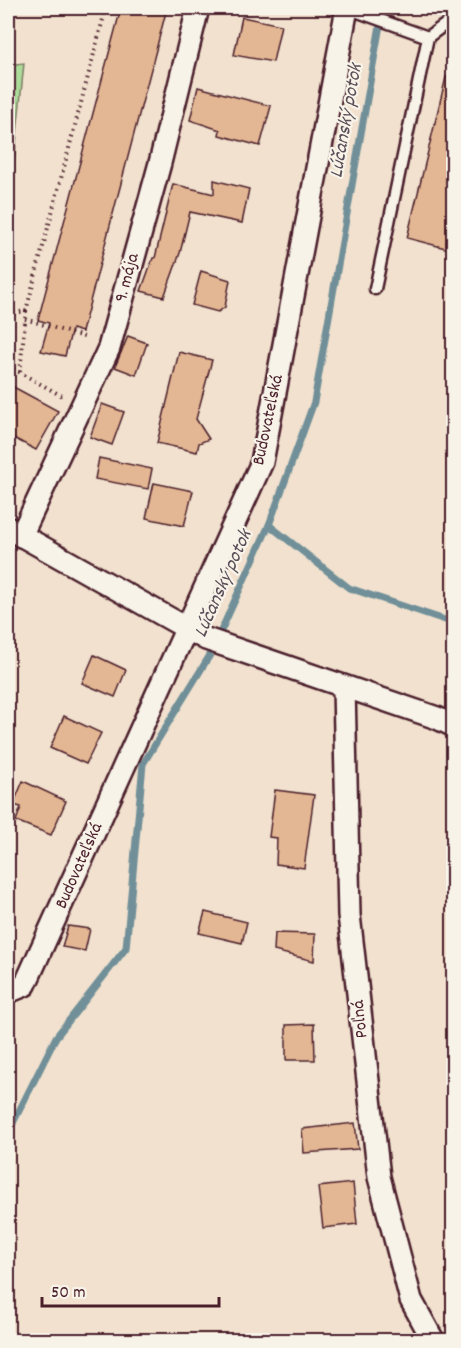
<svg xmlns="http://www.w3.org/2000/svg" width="461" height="1348" font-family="Dekko,sans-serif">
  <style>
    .green { fill: #acdb9a; stroke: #7b7d62; stroke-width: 1.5 }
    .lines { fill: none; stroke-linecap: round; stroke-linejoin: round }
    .stream { stroke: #708f98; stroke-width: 7 }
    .building { fill: #e3b793; stroke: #4a1f2b; stroke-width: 1.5 }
    .service-casing { stroke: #4a1f2b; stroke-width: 15 }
    .minor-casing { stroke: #4a1f2b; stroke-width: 26 }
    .path { stroke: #4a1f2b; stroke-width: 4; stroke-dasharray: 1.5 4.5; stroke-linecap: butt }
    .service { stroke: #f7f3e8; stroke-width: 10 }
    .minor { stroke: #f7f3e8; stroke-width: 21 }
    .labels { text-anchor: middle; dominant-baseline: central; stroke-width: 4.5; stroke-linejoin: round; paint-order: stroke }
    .street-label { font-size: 18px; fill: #4a1f2b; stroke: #f7f3e8 }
    .water-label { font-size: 20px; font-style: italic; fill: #5a4e58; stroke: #f7f3e8 }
  </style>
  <rect width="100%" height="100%" fill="#f1e1ce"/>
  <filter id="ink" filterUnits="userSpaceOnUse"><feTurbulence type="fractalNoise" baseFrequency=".0167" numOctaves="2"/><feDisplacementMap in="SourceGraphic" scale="12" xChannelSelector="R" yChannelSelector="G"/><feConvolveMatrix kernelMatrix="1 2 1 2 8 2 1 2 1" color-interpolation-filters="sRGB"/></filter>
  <g filter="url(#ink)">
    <polygon class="green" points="24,63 8,224 8,65"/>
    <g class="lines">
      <g class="stream">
        <polyline points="269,525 349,588 454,623"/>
        <polyline points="8,1133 56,1037 126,948 143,764 210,655 269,525 314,402 383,8"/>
      </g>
    </g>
    <g class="building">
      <polygon points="121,8 167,8 82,332 72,329 65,356 41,351 49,323 38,320"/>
      <polygon points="242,17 281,25 273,62 234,55"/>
      <polygon points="446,77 453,78 453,250 407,238"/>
      <polygon points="198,87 271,106 260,146 219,135 220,130 190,120"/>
      <polygon points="214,180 249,189 242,223 190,212 180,253 164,297 141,291 153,258 155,258 173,184 214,194"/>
      <polygon points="201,271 230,280 225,307 218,312 192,305"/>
      <polygon points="128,336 147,343 136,375 115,367"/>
      <polygon points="179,352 212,360 196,419 209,439 199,443 197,452 157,443"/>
      <polygon points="8,384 58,411 36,450 8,435"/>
      <polygon points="102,404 124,412 112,445 90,437"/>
      <polygon points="99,458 152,469 148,489 95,479"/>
      <polygon points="154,483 193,491 184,526 146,518"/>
      <polygon points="94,655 126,670 115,697 82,683"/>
      <polygon points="64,716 101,733 86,764 50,748"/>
      <polygon points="23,781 66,801 51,835 16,821 21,807 13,805"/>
      <polygon points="275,790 314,795 304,868 276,864 277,838 269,837"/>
      <polygon points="205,912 247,922 242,943 199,933"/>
      <polygon points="68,926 90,929 85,951 62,947"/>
      <polygon points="275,933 315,934 314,961 274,951"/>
      <polygon points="314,1024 315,1060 286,1060 286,1025"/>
      <polygon points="355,1123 358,1149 304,1153 302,1129"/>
      <polygon points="353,1183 357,1224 323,1228 318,1187"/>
    </g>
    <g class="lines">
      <defs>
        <g id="service">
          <polyline points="347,8 428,37 454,18"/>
          <polyline points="375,289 428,37"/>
        </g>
        <g id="minor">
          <polyline points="8,528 206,639 437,718 454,726"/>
          <polyline points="21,536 109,348 160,163 198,8"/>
          <polyline points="344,687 349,915 379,1177 411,1300 433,1340"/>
          <polyline points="8,992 25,985 262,462 347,8"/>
        </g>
      </defs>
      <use href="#service" class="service-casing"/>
      <use href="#minor" class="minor-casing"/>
      <g class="path">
        <polyline points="8,314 26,311 106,8"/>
        <polyline points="25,319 87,338"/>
        <polyline points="8,366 64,397"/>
        <polyline points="20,372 26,311"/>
      </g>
      <use href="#service" class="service"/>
      <use href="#minor" class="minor"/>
    </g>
  </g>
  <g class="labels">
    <g class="street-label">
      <text transform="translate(128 278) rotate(-75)">9. mája</text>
      <text transform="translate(269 420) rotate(-78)">Budovateľská</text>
      <text transform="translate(80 866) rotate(-66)">Budovateľská</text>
      <text transform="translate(361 1019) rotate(-96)">Poľná</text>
    </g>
    <g class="water-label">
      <text transform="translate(347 121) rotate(-80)">Lúčanský potok</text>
      <text transform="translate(224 584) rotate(-66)">Lúčanský potok</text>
    </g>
  </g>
  <rect width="461" height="1348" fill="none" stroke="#f7f3e8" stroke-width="30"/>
  <rect x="15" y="15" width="431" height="1318" fill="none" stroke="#4a1f2b" stroke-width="2" filter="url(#ink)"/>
  <path d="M42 1297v9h177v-9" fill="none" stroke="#4a1f2b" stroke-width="3"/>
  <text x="51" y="1297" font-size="18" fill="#4a1f2b" stroke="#f7f3e8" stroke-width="4.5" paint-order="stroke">50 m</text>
</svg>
